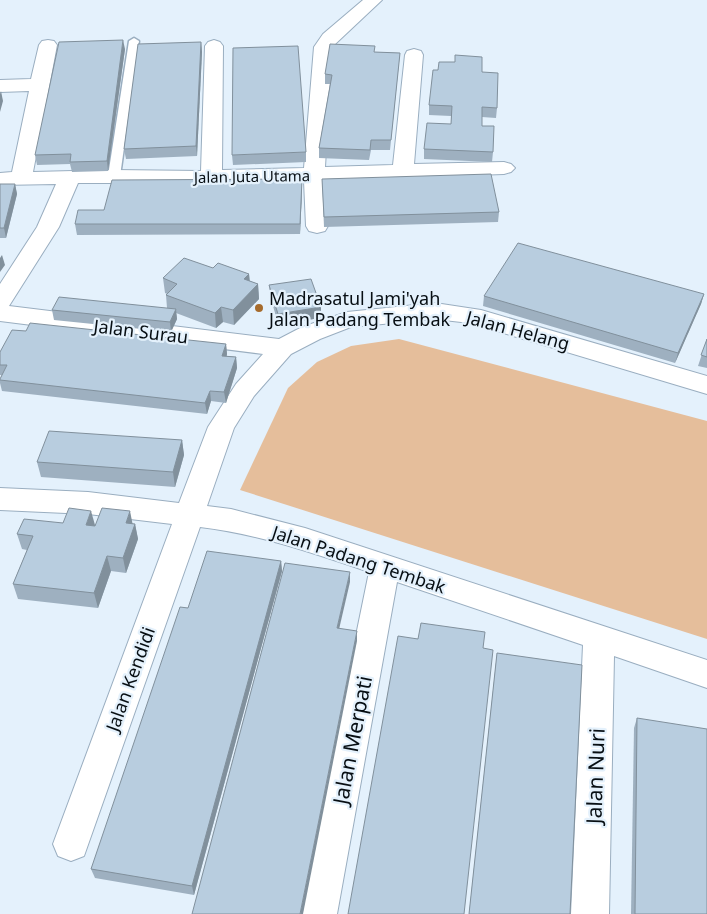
<svg xmlns="http://www.w3.org/2000/svg" width="707" height="914" font-family="'Noto Sans',sans-serif">
  <style>
    .green { fill: #e5be9b }
    .lines { fill: none; stroke-linecap: round; stroke-linejoin: round }
    .lane-casing { stroke: #9aaec0; stroke-width: 3 }
    .street-casing { stroke: #9aaec0; stroke-width: 2 }
    .lane { fill: #fff; fill-rule: evenodd }
    .street { fill: #fff; fill-rule: evenodd }
    .wall { fill: #9eb0c0 }
    .shaded-wall { fill: #81909c }
    .building { fill: #b8cddf; stroke: #81909c }
    .poi-dot { fill: #a66b2c; stroke: #e4f1fc; stroke-width: 2 }
    .labels { text-anchor: middle; dominant-baseline: central; stroke-width: 4.5; stroke-linejoin: round; paint-order: stroke }
    .far-street-label { font-size: 15px; fill: #070e13; stroke: #e4f1fc }
    .poi-label { font-size: 18px; fill: #070e13; stroke: #e4f1fc; text-anchor: start }
    .street-label { font-size: 18px; fill: #070e13; stroke: #e4f1fc }
    .near-street-label { font-size: 21px; fill: #070e13; stroke: #e4f1fc }
  </style>
  <rect width="100%" height="100%" fill="#e4f1fc"/>
  <polygon class="green" points="399,339 707,421 707,639 240,490 288,388 317,362 351,346"/>
  <g class="lines">
    <defs>
      <polygon id="lane" points="134,38 139,41 120,176 114,179 108,176 129,41"/>
      <path id="street" d="M363,0H382L332,47L325,167L393,165L405,55L407,51L414,49L421,51L423,55L414,164L504,162L511,164L515,168L511,172L504,174L325,180L328,226L325,231L317,233L309,231L306,226L304,181L211,183H78L59,227L9,306L279,339L302,327L347,312L435,303L481,310L707,376V394L470,323L435,319L351,327L320,339L291,354L254,396L234,428L207,506L231,509L305,528L707,660V688L614,656L609,914H571L583,645L397,582L337,914H299L369,572C313,553 258,534 200,527L84,856L71,861L58,856L53,844L172,524L88,514L0,510V488L88,492L179,503L208,427L236,384L263,354L0,321V284L37,227L56,184L0,185V173L12,172L29,91L0,92V80L31,79L39,45L42,41L48,40L54,41L57,45L33,172L114,170L201,171L205,46L208,42L214,40L220,42L223,46L222,170L304,168L314,47L323,34Z"/>
    </defs>
    <use href="#lane" class="lane-casing"/>
    <use href="#street" class="street-casing"/>
    <use href="#lane" class="lane"/>
    <use href="#street" class="street"/>
  </g>
  <g class="wall">
    <polygon points="201,42 202,52 197,156 126,159 124,149"/>
    <polygon points="125,49 108,171 72,172 70,164 37,165 35,155"/>
    <polygon points="375,52 400,53 390,150 371,150 369,160 319,158 319,148 330,84 325,84 325,74"/>
    <polygon points="482,72 497,108 496,118 482,117 482,126 493,152 492,162 424,159 424,149 451,124 451,116 429,115 429,105"/>
    <polygon points="306,152 306,162 233,165 232,155"/>
    <polygon points="322,179 499,212 498,222 324,227"/>
    <polygon points="0,184 15,184 17,194 6,238 0,238"/>
    <polygon points="302,190 300,234 77,235 75,224 104,210"/>
    <polygon points="213,268 249,274 250,281 258,284 259,299 234,325 223,322 216,328 176,313 177,319 171,332 54,320 52,310 167,308 166,295 167,294 165,293 163,278"/>
    <polygon points="269,285 321,307 321,318 278,324 270,295"/>
    <polygon points="704,294 701,304 675,363 483,306 484,296"/>
    <polygon points="26,331 226,344 227,354 227,356 236,357 237,368 226,403 211,401 207,414 2,391 0,383 0,380 2,375 0,375 0,352"/>
    <polygon points="707,339 707,368 698,366"/>
    <polygon points="182,440 184,455 175,487 41,477 37,462"/>
    <polygon points="132,524 135,524 138,539 126,573 111,571 98,608 18,599 13,584 27,550 22,549 17,534 95,525"/>
    <polygon points="281,561 282,571 194,895 95,878 91,869 188,608"/>
    <polygon points="497,653 570,914 469,914"/>
    <polygon points="637,718 707,914 631,914 634,728"/>
  </g>
  <g class="shaded-wall">
    <polygon points="123,40 125,49 108,171 107,161"/>
    <polygon points="201,42 202,52 197,156 196,146"/>
    <polygon points="1,91 3,101 0,112 0,94"/>
    <polygon points="302,179 302,190 300,234 300,224"/>
    <polygon points="15,184 17,194 6,238 4,228"/>
    <polygon points="2,255 5,265 0,272 0,258"/>
    <polygon points="249,274 250,289 244,279"/>
    <polygon points="258,284 259,299 234,325 233,310"/>
    <polygon points="704,294 701,304 675,363 678,353"/>
    <polygon points="221,307 223,322 216,328 215,313"/>
    <polygon points="321,307 321,318 278,324 278,314"/>
    <polygon points="176,309 177,319 171,332 170,322"/>
    <polygon points="226,344 227,354 223,366 222,356"/>
    <polygon points="236,357 237,368 226,403 224,392"/>
    <polygon points="210,391 211,401 207,414 205,403"/>
    <polygon points="182,440 184,455 175,487 173,472"/>
    <polygon points="91,511 95,525 90,540 86,525"/>
    <polygon points="130,511 133,526 126,523"/>
    <polygon points="135,524 138,539 126,573 123,558"/>
    <polygon points="107,556 111,571 98,608 94,593"/>
    <polygon points="281,561 282,571 194,895 192,886"/>
    <polygon points="350,572 350,582 337,638 337,628"/>
    <polygon points="357,631 357,641 303,914 300,914"/>
  </g>
  <g class="building">
    <polygon points="123,40 107,161 70,162 71,154 35,155 59,42"/>
    <polygon points="201,42 196,146 124,149 138,44"/>
    <polygon points="330,44 375,46 374,52 400,53 391,140 371,140 370,150 319,148 332,75 325,74"/>
    <polygon points="298,46 306,152 232,155 233,48"/>
    <polygon points="455,55 482,57 482,72 498,73 497,108 482,107 482,126 494,126 493,152 424,149 427,123 451,124 452,106 429,105 433,70 438,70 439,62 455,62"/>
    <polygon points="491,174 499,212 324,217 322,179"/>
    <polygon points="302,179 300,224 75,224 78,210 104,210 112,180"/>
    <polygon points="0,184 15,184 4,228 0,228"/>
    <polygon points="518,243 704,294 678,353 484,296"/>
    <polygon points="184,258 213,268 218,263 249,274 244,279 258,284 233,310 221,307 215,313 166,295 177,284 163,278"/>
    <polygon points="311,279 321,307 278,314 269,285"/>
    <polygon points="59,297 176,309 170,322 52,310"/>
    <polygon points="30,323 226,344 222,356 236,357 224,392 210,391 205,403 0,380 0,379 7,365 0,365 0,352 12,330 26,331"/>
    <polygon points="707,339 707,357 701,355"/>
    <polygon points="49,431 182,440 173,472 37,462"/>
    <polygon points="69,508 91,511 86,525 95,526 102,508 130,511 126,523 135,524 123,558 107,556 94,593 13,584 33,536 17,534 24,519 63,523"/>
    <polygon points="207,551 281,561 192,886 91,869 180,607 188,608"/>
    <polygon points="285,563 350,572 337,628 357,631 300,914 192,914"/>
    <polygon points="421,623 485,632 483,648 493,650 464,914 348,914 398,636 418,639"/>
    <polygon points="497,653 582,665 570,914 469,914"/>
    <polygon points="637,718 707,729 707,914 635,914"/>
  </g>
  <circle class="poi-dot" cx="259" cy="308" r="5"/>
  <g class="labels">
    <g class="far-street-label">
      <text transform="translate(252 176) rotate(-1)">Jalan Juta Utama</text>
    </g>
    <g class="poi-label">
      <text x="269" y="298">Madrasatul Jami'yah<tspan x="269" dy="21">Jalan Padang Tembak</tspan></text>
    </g>
    <g class="street-label">
      <text transform="translate(518 330) rotate(15)">Jalan Helang</text>
      <text transform="translate(141 331) rotate(7)">Jalan Surau</text>
      <text transform="translate(359 559) rotate(18)">Jalan Padang Tembak</text>
      <text transform="translate(130 679) rotate(-70)">Jalan Kendidi</text>
    </g>
    <g class="near-street-label">
      <text transform="translate(352 740) rotate(-79)">Jalan Merpati</text>
      <text transform="translate(595 776) rotate(-88)">Jalan Nuri</text>
    </g>
  </g>
</svg>
